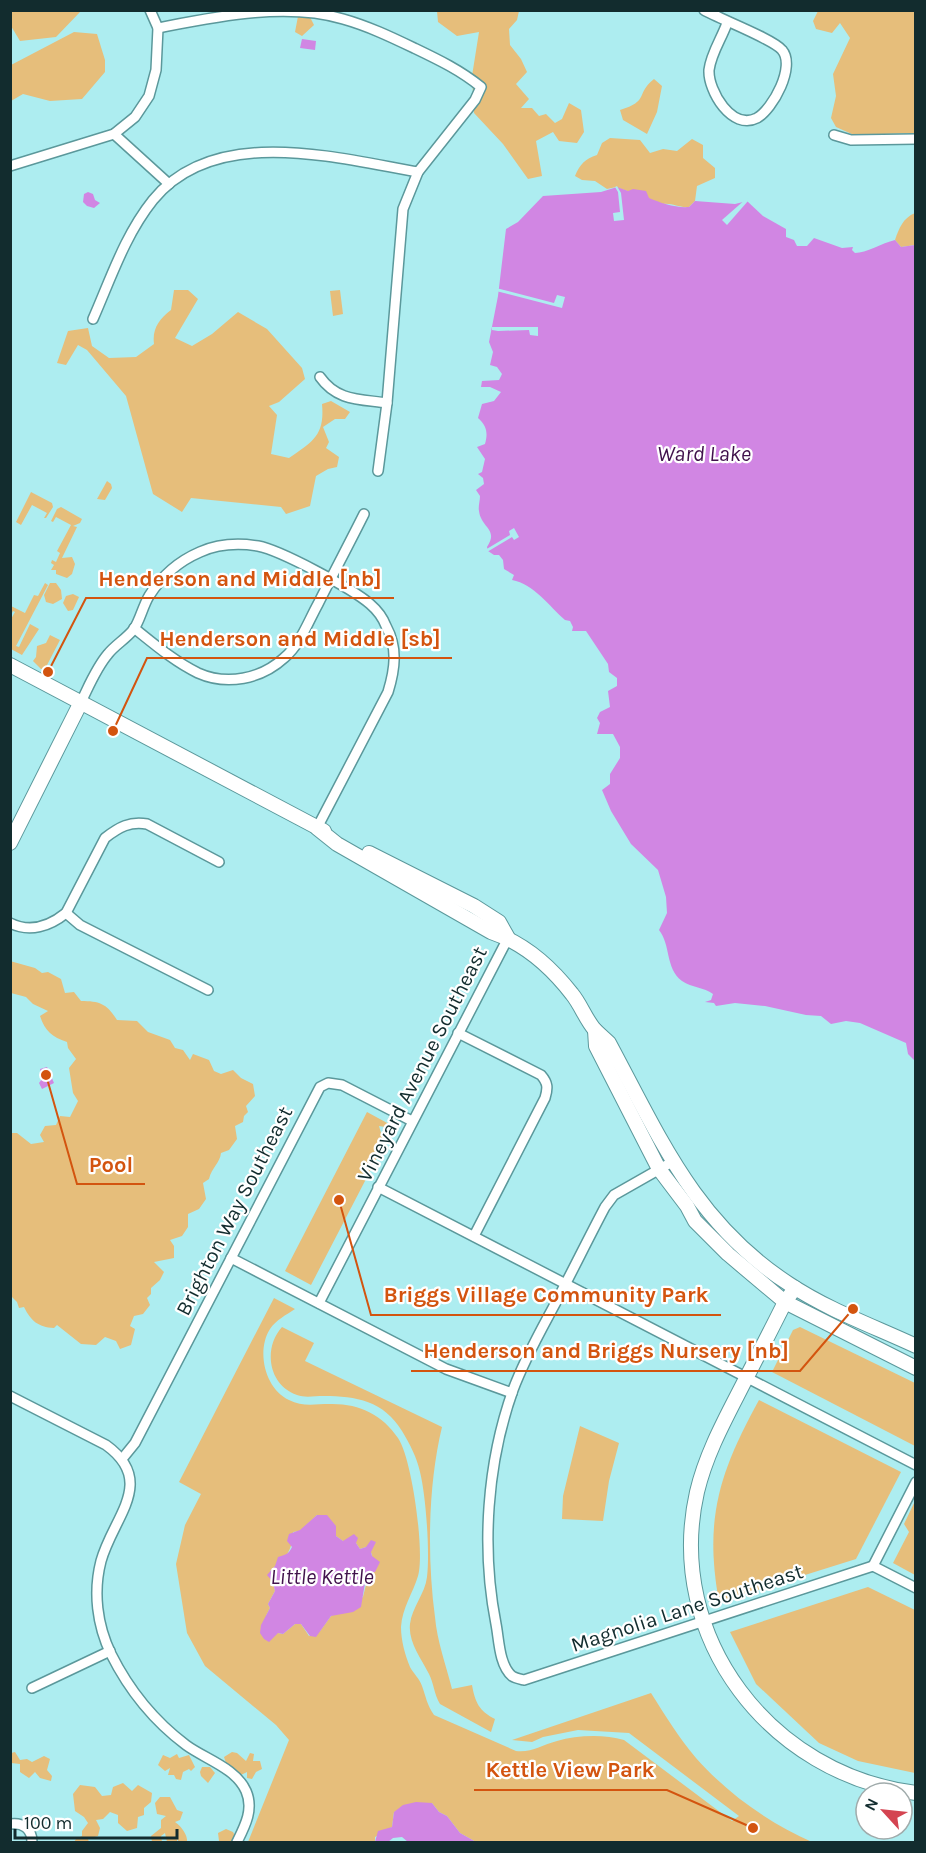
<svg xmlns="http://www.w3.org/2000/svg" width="926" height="1853" font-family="Karla,sans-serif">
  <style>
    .green { fill: #e6be7b; fill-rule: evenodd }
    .water { fill: #d186e3 }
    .pier { fill: #adedf0 }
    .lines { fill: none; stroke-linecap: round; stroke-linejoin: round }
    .street-casing { stroke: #5b989b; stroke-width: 12 }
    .secondary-casing { stroke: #5b989b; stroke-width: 16 }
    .street { stroke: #fff; stroke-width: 9 }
    .secondary { stroke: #fff; stroke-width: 14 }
    .labels { text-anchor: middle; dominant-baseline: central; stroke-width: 4.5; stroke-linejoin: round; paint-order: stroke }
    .street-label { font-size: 21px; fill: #122c2e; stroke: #fff }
    .water-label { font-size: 22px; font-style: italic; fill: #41124c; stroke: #fff }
    .leader { fill: none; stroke: #d3540f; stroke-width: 2 }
    .callout-dot { fill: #d3540f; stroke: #fff; stroke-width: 2 }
    .callout-label { font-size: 22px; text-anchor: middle; font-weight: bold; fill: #d3540f; stroke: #fff; stroke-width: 4.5; stroke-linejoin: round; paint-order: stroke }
  </style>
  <rect width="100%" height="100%" fill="#adedf0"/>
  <g class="green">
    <polygon points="11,10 81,10 81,11 56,37 20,41 11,26"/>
    <polygon points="299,11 342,11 328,19 310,17 314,25 302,36 295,32"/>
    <polygon points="437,11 519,11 517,20 509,29 510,45 521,59 527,72 516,84 529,99 521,108 532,108 539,116 546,114 555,123 562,119 569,103 581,110 584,132 577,143 559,141 553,132 536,141 542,176 528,179 503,144 474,113 472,76 479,32 457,36 438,22"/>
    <polygon points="818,11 915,11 915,133 854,135 836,127 831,118 836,96 833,74 850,38 840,23 832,33 816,29 813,21"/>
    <polygon points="74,32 97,34 105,60 105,72 82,99 50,101 23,94 11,101 11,65"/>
    <path d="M654,79L662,86L657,112L647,134L623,120L620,110C650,101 635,94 654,79Z"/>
    <path d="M610,138L640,140L650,153L663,149L677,151L692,139L703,145V158L715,168V178L697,186L695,201L689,207C679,208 673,203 663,204L616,187L607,189L595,181L582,180L575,176C580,164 585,159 597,155L602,143Z"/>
    <path d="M915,213V245L901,247L895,240C899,228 903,218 915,213Z"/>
    <path d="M174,290H188L198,299L175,338L192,346L212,334L238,312L267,329L302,368L305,379L279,402L269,406L277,415L271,454L289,458C312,442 325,436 322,404L331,401L350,412L345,419H335L323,427L329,442L326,448L339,457L337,467L328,469L316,476L310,506L286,514L281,507L191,498L182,512L153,494L126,396L87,350L78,345L66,365L57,363L68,331L88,328L92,346L109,358L136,357L154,344C152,329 159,319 171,310Z"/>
    <polygon points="340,290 343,314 333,316 330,291"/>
    <polygon points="107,481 111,484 112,488 105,500 97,499"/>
    <polygon points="31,492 52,503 53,507 46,518 44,518 47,513 32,505 21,525 16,522"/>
    <polygon points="61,507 82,519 80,523 73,526 77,527 62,558 72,557 75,564 72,574 67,578 56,574 56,570 51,570 54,565 51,563 52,560 56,562 60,553 57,551 71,525 56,517 53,522 51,521 57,509"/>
    <polygon points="45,583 48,585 16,646 19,647 30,624 39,629 22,655 11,649 11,619 15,612 13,611 11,615 11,606 25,613 34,595 38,596"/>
    <polygon points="50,583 56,583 61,590 62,599 53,604 46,602 44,595"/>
    <polygon points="73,594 79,597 73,610 68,611 63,603 66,596"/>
    <polygon points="50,635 60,640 45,669 41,669 33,661 36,657 37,646 46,643"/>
    <path d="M10,961L35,968L42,973L48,972L61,979L65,993L74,992L81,1001C100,1001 107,1004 117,1020L137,1021L148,1032L170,1040L175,1048L183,1050L190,1060L193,1054L209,1060L214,1071L221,1074L233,1070L241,1078L253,1084L255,1096L246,1106L248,1112L244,1116L243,1122L235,1126L237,1139L229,1150L221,1153C220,1163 212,1167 209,1179L203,1183L206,1199L199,1209L188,1214V1227L182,1236L170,1240L174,1246V1258L154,1262L164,1272L160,1280L151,1288V1294L147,1298L150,1305L143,1314L134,1316L130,1326L135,1329L131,1345L120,1349L116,1341L105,1337L96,1345L81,1344L57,1325L54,1328C38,1327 31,1321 24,1307L19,1308L17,1302L11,1296V1133H17L31,1144L44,1142L40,1135L45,1126L56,1125L60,1116L70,1117L78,1101L73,1093L69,1068L76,1059L68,1048L67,1042C52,1037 45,1031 40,1016L48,1011L33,1004L26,997L11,993Z"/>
    <polygon points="367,1112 389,1124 385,1127 379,1126 381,1133 386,1130 392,1129 311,1285 285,1271"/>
    <path d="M274,1298L295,1309C286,1315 276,1320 270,1329C256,1351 265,1389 289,1400C302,1407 315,1404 329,1404C358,1403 382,1414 398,1438C412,1458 425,1553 418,1576C413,1593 402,1608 401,1627C401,1640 405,1655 410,1667C413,1673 420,1679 422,1686C426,1697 427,1705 434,1715L516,1751C531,1753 542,1745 557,1741C577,1735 604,1734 624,1740L732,1821L739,1816L629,1733L578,1730L543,1737L532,1742L512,1740L651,1693C665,1715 679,1738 696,1758C728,1794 769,1823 812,1842H476L460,1833L447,1816L439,1812L432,1803L394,1812L392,1827L375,1837V1842H248L289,1740L276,1725L205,1666L187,1633L176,1564L185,1525L201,1494L179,1482ZM317,1515L335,1531L336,1536L343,1541L356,1543L360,1549L366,1547C368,1549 371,1551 372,1555C373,1559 365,1589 363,1597L331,1616L320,1631L309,1636L301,1624H295L283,1634L278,1633L266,1616L270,1608L268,1604L275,1591L270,1571C285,1557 292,1554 293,1532L300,1531Z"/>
    <path d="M282,1327L314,1343L305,1361L442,1427C428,1485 427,1557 435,1617C437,1641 446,1665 452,1689L472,1685C475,1702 479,1711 495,1719L491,1732L440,1704C434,1694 434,1684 429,1674C421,1658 408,1642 410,1624C412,1607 425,1594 427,1577C430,1553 426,1496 420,1472C417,1458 410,1444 402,1431C384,1401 356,1396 324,1396C314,1396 305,1398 297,1395C268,1385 263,1348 282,1327Z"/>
    <polygon points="800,1327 915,1383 915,1446 772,1372 793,1330"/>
    <path d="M759,1400L901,1472L856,1559L719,1602C704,1519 719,1473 759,1400Z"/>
    <polygon points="580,1426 619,1443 609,1481 603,1521 562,1519 563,1496"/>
    <polygon points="915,1501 915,1575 893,1563 909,1532 904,1524"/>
    <polygon points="868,1587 915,1610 915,1773 858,1761 819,1743 756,1684 730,1632"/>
    <polygon points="15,1752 20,1760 27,1759 32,1762 44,1756 50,1759 47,1770 52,1776 51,1781 40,1778 35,1772 29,1778 20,1772 20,1764 11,1763 11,1753"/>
    <polygon points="232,1752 237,1753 246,1761 250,1753 254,1754 253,1761 260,1761 262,1769 256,1772 252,1779 247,1778 247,1772 241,1775 226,1763 224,1757"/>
    <polygon points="177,1754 179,1758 189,1755 195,1767 191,1771 189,1769 183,1772 181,1780 176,1779 174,1775 168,1775 170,1768 165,1771 158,1765 163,1755 170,1758"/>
    <polygon points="202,1767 210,1767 215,1773 208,1783 201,1776 200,1772"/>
    <polygon points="123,1783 132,1791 138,1785 152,1793 151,1802 144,1808 144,1815 138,1817 137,1828 127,1831 118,1823 118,1815 110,1812 103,1819 96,1820 100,1828 98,1836 88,1839 89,1842 74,1842 76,1839 82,1836 82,1831 88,1823 84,1817 75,1811 73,1794 80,1785 95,1787 102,1796 111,1795 113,1787"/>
    <path d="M160,1797H170L177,1810L183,1812L180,1820L175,1822C181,1826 188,1835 187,1842H179L177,1839V1841L167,1842L165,1833L161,1836L162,1842H152L151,1836L161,1828V1820L166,1816L157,1814L155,1803Z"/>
    <polygon points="226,1829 233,1832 235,1836 231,1842 212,1842 219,1841 218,1833"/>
  </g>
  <g class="water">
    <polygon points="302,39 316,41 315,50 300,48"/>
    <path d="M617,187L628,191L633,189L646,191L649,198C661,203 675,208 689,207L695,201L735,204L747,201L763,216L786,229V237L794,240L797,246H807L814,238L842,248L853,247L852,250L855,253C866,253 882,243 895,240L901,247L915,245V1061L908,1054L906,1043L860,1023L846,1021L831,1024L821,1016L806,1015L765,1006L735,1003L716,1006L714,1003L705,1002L711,1000L713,994C704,987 692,988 682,981C665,968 671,945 659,930L667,913L666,897L658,870L631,844L611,811L602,790L610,784V774L620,758V747L613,734H597L600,723L597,718L600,712L610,707L608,691L617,686V678L609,672L608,664L586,631H572L573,627L570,621L565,620C549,606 534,584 512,580L514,575L504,569L503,560L499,555H494L488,551L487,547C499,529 481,528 479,511C478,507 480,501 480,496L476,490L484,484L483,478L478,474L482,472L485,459L477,447L485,444C488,433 487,426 478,418L482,404L494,401L501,392L490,387H481L482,381L499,380L502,374L497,367L490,365L493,352L489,342L498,296L506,229L518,222L543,196L601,192Z"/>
    <polygon points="88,192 93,194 95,200 100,203 94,208 87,206 83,202 84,194"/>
    <polygon points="47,1067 54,1083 42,1089 39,1083 42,1079 40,1069"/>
    <path d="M317,1515H327L336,1526V1536L343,1541L354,1534L358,1538L356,1543L360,1549L366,1547L371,1540L376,1542L371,1552L372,1556L380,1562L375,1572L368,1573L366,1577L361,1607L353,1612L331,1616L316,1637L310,1636L301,1624H295L283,1634L278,1633L269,1642L264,1639L260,1633L261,1625L270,1608L268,1604L275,1591L273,1582L267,1575L275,1566L278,1557C285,1555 289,1554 292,1547L287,1541L289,1534L300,1530Z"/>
    <polygon points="416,1802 432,1803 439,1812 447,1816 460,1833 476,1842 408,1842 402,1837 393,1838 388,1842 375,1842 378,1831 392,1827 394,1812 403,1805"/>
  </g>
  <g class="pier">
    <polygon points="617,186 621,193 624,220 614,221 613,213 620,212 618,192 615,187"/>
    <polygon points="747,198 749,199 748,201 727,225 722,220"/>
    <polygon points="496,288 554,303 557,295 565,297 562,308 496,291"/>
    <polygon points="492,327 538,327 538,336 530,335 529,330 498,331 492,330"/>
    <polygon points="514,528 519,537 514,540 512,537 487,552 485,550 510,535 509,531"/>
  </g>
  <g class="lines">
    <defs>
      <g id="street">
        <path d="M704,10C720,19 773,39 782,50C796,66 773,109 757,118C732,131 708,91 709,70C711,53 722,38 727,23"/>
        <path d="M158,28C215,17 285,2 343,19C368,26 391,37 414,48C439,60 460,70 481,87L475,100L418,172L403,209L387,403L378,471"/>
        <polyline points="114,134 169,184"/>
        <polyline points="834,135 851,140 916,139"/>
        <polyline points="10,166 114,134 135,117 149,96 156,70 158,28 150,10"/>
        <path d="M93,319C111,278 125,235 153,200C215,124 336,158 418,172"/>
        <path d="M320,377C337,401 359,399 387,403"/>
        <path d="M134,628C154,644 175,662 198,673C227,686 261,679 284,658C300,645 308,622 318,604C333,574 349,544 364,514"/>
        <path d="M81,702C89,686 96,668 108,654C115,645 126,639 134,629C140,620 143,606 149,596C161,577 179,561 200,552C218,544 239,543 258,546C280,550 353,589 370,604C377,610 383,618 386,626C398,648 395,669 388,692L317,828"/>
        <polyline points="66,913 80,925 208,990"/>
        <path d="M10,923C30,933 50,926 66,913L105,838C119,827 130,821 147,824L219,862"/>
        <path d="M458,1033L541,1075C548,1083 548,1088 545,1098L474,1236"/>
        <path d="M672,1162L614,1195L605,1207C588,1239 572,1272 555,1304C540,1332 524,1360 513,1390C487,1463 481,1548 496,1624C499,1639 499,1665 512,1676C515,1678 520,1679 524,1680L873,1566"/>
        <polyline points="378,1187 916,1465"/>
        <polyline points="231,1258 446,1369 512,1393"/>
        <polyline points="319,1303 508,938"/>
        <path d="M10,1396L106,1445C157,1482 113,1517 101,1561C93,1592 97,1625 111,1654C129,1690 154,1721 186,1745C205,1759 236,1768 246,1791C254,1809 245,1826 237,1842"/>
        <polyline points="122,1459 135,1443 320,1087 328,1083 342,1085 412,1121"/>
        <polyline points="873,1566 916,1482"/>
        <polyline points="873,1566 916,1588"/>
        <polyline points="32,1688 110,1651"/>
        <path d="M10,1824C23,1822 32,1829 32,1842"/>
      </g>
      <g id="secondary">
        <polyline points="10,665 324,831"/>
        <path d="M317,828L337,844L491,932C524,943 551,967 572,994C581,1005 586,1020 595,1030C600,1035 605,1039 609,1043C660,1138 695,1223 789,1284C828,1310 873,1326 916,1346"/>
        <polyline points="10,843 81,702"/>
        <polyline points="369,853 474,906 499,922 508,938"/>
        <polyline points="595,1030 596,1046 659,1169 687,1206 695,1221 728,1254 785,1302 916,1368"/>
        <path d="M795,1288L785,1302C769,1334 753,1365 737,1396C721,1427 705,1458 697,1492C664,1638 771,1775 916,1793"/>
      </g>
    </defs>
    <use href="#street" class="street-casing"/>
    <use href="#secondary" class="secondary-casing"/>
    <use href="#street" class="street"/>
    <use href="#secondary" class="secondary"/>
  </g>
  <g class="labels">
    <g class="street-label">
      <text transform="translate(422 1064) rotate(-63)">Vineyard Avenue Southeast</text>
      <text transform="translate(234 1211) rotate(-63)">Brighton Way Southeast</text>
      <text transform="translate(687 1608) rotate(-18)">Magnolia Lane Southeast</text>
    </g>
    <g class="water-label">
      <text x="704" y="454">Ward Lake</text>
      <text x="322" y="1577">Little Kettle</text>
    </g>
  </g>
  <path class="leader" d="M48 672L86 598H394M113 731L147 658H452M46 1075L77 1184H145M339 1200L371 1315H721M853 1309L800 1371H411M753 1828L667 1790H474"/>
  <g class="callout-dot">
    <circle cx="48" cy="672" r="6"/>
    <circle cx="113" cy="731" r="6"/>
    <circle cx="46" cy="1075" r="6"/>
    <circle cx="339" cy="1200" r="6"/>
    <circle cx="853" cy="1309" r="6"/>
    <circle cx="753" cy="1828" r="6"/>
  </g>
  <g class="callout-label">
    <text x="240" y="586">Henderson and Middle [nb]</text>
    <text x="300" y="646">Henderson and Middle [sb]</text>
    <text x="111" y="1172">Pool</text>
    <text x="546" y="1302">Briggs Village Community Park</text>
    <text x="606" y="1358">Henderson and Briggs Nursery [nb]</text>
    <text x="570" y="1777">Kettle View Park</text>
  </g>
  <rect width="926" height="1853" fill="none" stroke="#122c2e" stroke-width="24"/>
  <g transform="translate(884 1811) rotate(297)"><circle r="28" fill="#ffffff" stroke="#a0abab" stroke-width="1.5"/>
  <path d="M0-4.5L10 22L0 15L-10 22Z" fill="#d44451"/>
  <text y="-9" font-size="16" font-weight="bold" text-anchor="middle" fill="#122c2e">N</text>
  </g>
  <path d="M15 1829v9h162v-9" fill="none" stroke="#122c2e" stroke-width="3"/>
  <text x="24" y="1829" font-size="18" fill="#122c2e" stroke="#ffffff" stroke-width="4.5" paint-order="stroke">100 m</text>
</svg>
